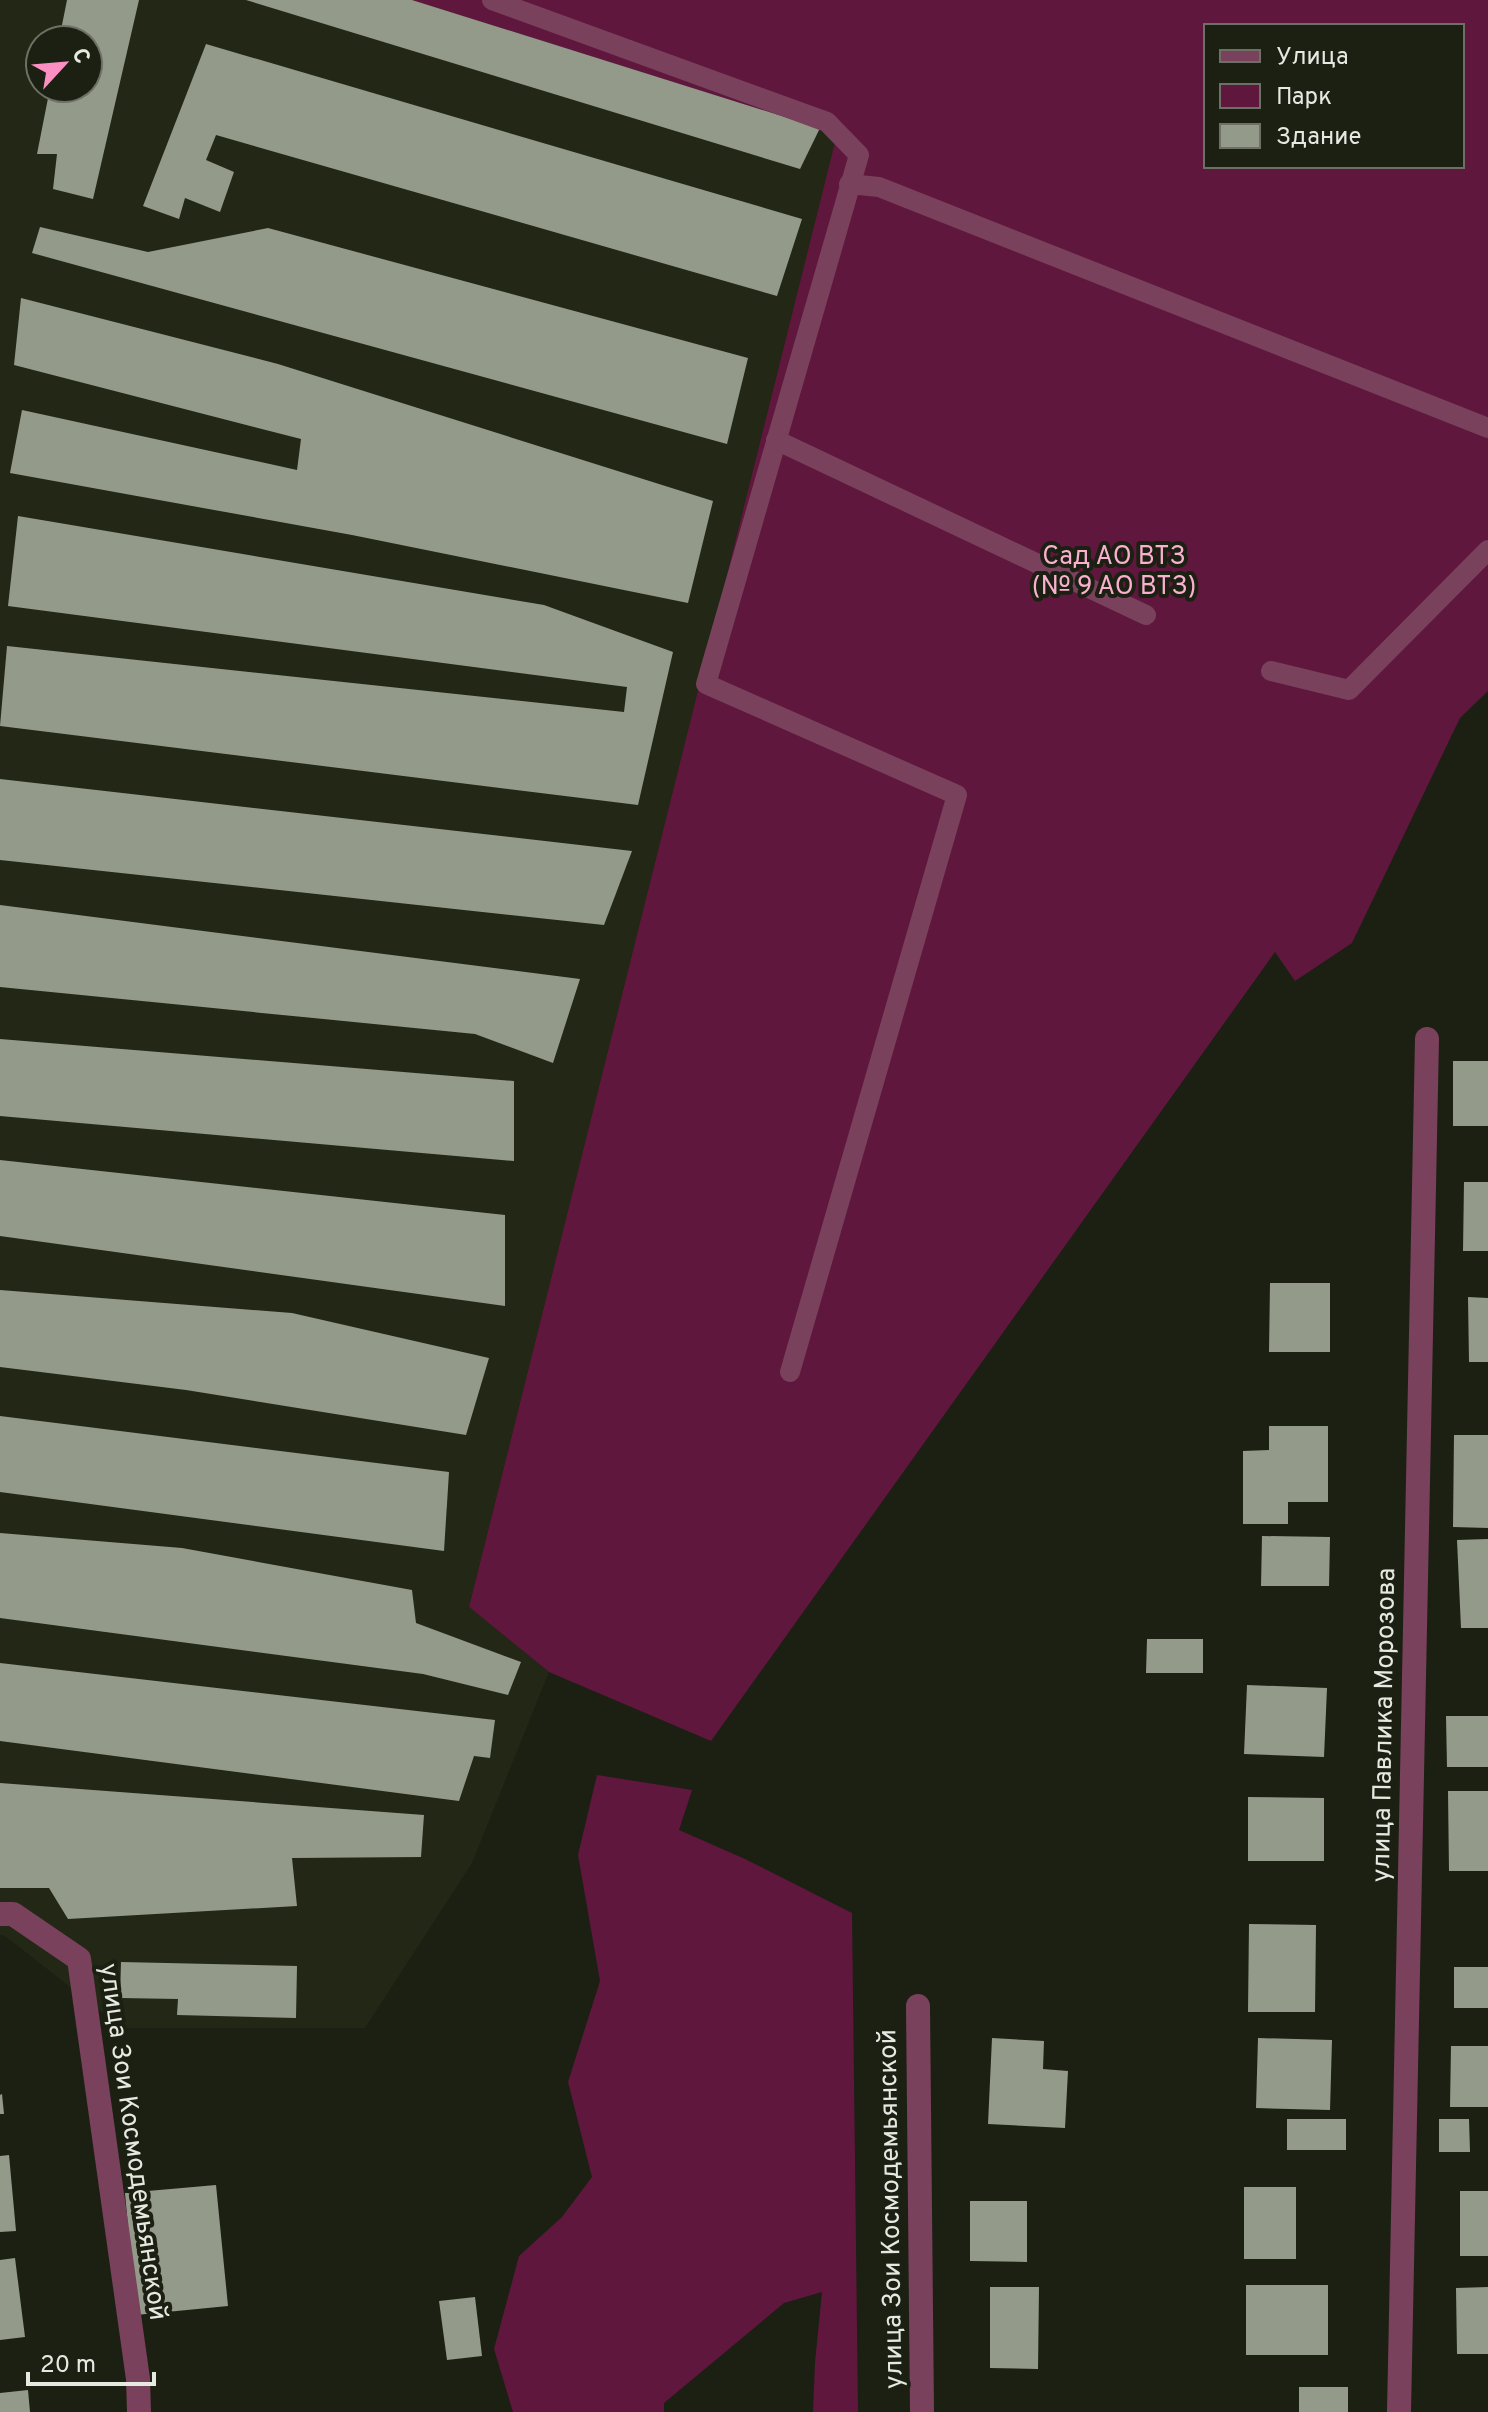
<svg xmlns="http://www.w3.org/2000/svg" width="1488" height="2412" font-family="Overpass,sans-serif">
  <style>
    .built { fill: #222815; fill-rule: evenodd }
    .green { fill: #5f173d; fill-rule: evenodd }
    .building { fill: #949a8a }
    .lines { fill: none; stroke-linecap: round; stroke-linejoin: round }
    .lane { stroke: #79415b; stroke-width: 20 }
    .street { stroke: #79415b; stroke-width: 24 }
    .labels { text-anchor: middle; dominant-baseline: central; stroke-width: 8; stroke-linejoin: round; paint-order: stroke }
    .park-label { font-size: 26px; fill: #f9b0cf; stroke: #1b2013 }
    .street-label { font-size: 26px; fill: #e6e9e1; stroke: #1b2013 }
  </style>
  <rect width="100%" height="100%" fill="#1b2013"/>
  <path class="built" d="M0,0H412L837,134L469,1607L549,1672L472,1863L365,2028H122L4,1935H0ZM40,40H88V88H40Z"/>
  <g class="green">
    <path d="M412,0H1488V691L1460,718L1352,943L1295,981L1275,952L711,1741L549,1672L469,1607L837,134ZM1206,26H1462V166H1206Z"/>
    <polygon points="597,1775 692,1790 679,1830 745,1859 852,1913 858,2412 813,2412 815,2362 822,2292 784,2303 664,2403 664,2412 513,2412 494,2349 519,2256 562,2217 592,2177 568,2082 600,1981 578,1855"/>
  </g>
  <g class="building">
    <polygon points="67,0 139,0 93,199 53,189 57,154 37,154 50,88 88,88 88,40 59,40"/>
    <polygon points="246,0 412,0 820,128 800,169"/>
    <polygon points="206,44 802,219 777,296 216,135 206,160 234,172 220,212 185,198 179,219 143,206"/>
    <polygon points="40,227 148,252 268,228 748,358 727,444 32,253"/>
    <polygon points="21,298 278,364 713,501 688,603 352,535 10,473 22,410 297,470 301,439 14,365"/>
    <polygon points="18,516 544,605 673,652 638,805 0,726 7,646 624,712 627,687 8,606"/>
    <polygon points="0,779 632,851 604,925 0,860"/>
    <polygon points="0,905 580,979 553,1063 475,1034 0,987"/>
    <polygon points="0,1039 514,1081 514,1161 0,1116"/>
    <rect x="1453" y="1061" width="35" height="65"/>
    <polygon points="0,1160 505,1215 505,1306 0,1236"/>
    <polygon points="1464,1182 1488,1182 1488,1251 1463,1251"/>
    <polygon points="1270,1283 1330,1283 1330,1352 1269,1352"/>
    <polygon points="0,1290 292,1313 489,1358 466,1435 186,1390 0,1367"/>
    <polygon points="1468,1297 1488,1298 1488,1362 1469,1362"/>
    <polygon points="0,1416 449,1472 444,1551 0,1492"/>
    <polygon points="1269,1426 1328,1426 1328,1502 1288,1502 1288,1524 1243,1524 1243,1451 1269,1450"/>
    <polygon points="1454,1435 1488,1435 1488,1528 1453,1527"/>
    <polygon points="0,1533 182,1548 412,1590 416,1623 521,1662 508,1695 423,1674 0,1618"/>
    <polygon points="1262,1536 1330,1537 1329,1586 1261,1586"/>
    <polygon points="1488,1539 1488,1628 1461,1628 1457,1540"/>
    <polygon points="1147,1639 1203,1639 1203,1673 1146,1673"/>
    <polygon points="0,1663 495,1720 490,1758 474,1756 459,1801 0,1741"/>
    <polygon points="1247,1685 1327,1688 1324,1757 1244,1754"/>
    <polygon points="1446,1716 1488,1716 1488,1767 1447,1767"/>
    <polygon points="0,1783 424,1815 421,1857 292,1858 297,1906 68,1919 49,1888 0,1888"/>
    <polygon points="1448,1791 1488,1791 1488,1871 1449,1871"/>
    <polygon points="1248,1797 1324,1798 1324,1861 1248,1861"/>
    <polygon points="1249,1924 1316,1925 1315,2012 1248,2012"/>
    <polygon points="121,1962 297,1966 296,2018 177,2015 178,1999 120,1998"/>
    <rect x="1454" y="1967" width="34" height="41"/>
    <polygon points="992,2038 1044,2041 1043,2069 1068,2071 1065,2128 988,2124"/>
    <polygon points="1258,2038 1332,2040 1330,2110 1256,2108"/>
    <polygon points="1451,2046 1488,2046 1488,2107 1450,2107"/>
    <polygon points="2,2094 4,2114 0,2114 0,2095"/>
    <rect x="1287" y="2119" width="59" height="31"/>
    <polygon points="1439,2119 1469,2119 1470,2152 1439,2152"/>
    <polygon points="9,2155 16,2231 0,2232 0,2156"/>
    <polygon points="216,2185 228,2306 136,2315 125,2193"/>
    <rect x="1244" y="2187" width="52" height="72"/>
    <rect x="1460" y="2191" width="28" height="65"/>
    <polygon points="970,2201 1027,2201 1027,2262 970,2261"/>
    <polygon points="15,2258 25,2337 0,2340 0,2260"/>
    <rect x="1246" y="2285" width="82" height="70"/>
    <polygon points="990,2287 1039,2287 1038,2369 990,2368"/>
    <polygon points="1488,2287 1488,2354 1457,2354 1456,2288"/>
    <polygon points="475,2297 482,2356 447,2360 439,2301"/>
    <rect x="1299" y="2387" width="49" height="25"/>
    <polygon points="28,2390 30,2412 0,2412 0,2393"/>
  </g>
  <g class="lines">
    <g class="lane">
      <polyline points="492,0 827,122 859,155 706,684 957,795 790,1372"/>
      <polyline points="849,184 879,187 1488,428"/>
      <polyline points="776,440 1146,615"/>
      <polyline points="1271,671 1349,690 1488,550"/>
    </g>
    <g class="street">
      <polyline points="0,1914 13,1914 79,1959 138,2379 139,2412"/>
      <polyline points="918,2006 922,2412"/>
      <polyline points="1399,2412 1427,1039"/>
    </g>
  </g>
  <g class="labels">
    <g class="park-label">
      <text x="1114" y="557">Сад АО ВТЗ<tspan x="1114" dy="30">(№ 9 АО ВТЗ)</tspan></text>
    </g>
    <g class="street-label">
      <text transform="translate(1385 1725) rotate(-89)">улица Павлика Морозова</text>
      <text transform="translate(132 2142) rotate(82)">улица Зои Космодемьянской</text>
      <text transform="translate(892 2209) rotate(-91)">улица Зои Космодемьянской</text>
    </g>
  </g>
  <rect x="1204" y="24" width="260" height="144" fill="#1b2013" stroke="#6c7065" stroke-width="2"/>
  <rect x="1220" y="50" width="40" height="12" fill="#79415b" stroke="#6c7065" stroke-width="2"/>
  <text x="1276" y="64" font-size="24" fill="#e6e9e1">Улица</text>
  <rect x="1220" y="84" width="40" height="24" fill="#5f173d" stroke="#6c7065" stroke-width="2"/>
  <text x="1276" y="104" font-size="24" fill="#e6e9e1">Парк</text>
  <rect x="1220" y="124" width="40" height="24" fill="#949a8a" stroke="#6c7065" stroke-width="2"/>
  <text x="1276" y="144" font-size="24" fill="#e6e9e1">Здание</text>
  <g transform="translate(64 64) rotate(64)"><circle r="38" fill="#1b2013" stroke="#6c7065" stroke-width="2"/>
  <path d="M0-6L14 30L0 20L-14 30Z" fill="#fc8fc1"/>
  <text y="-12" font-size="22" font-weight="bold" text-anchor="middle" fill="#e6e9e1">С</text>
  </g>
  <path d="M28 2372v12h126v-12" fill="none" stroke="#e6e9e1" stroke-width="4"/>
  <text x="40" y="2372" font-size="24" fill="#e6e9e1" stroke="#1b2013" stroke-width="6" paint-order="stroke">20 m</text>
</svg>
